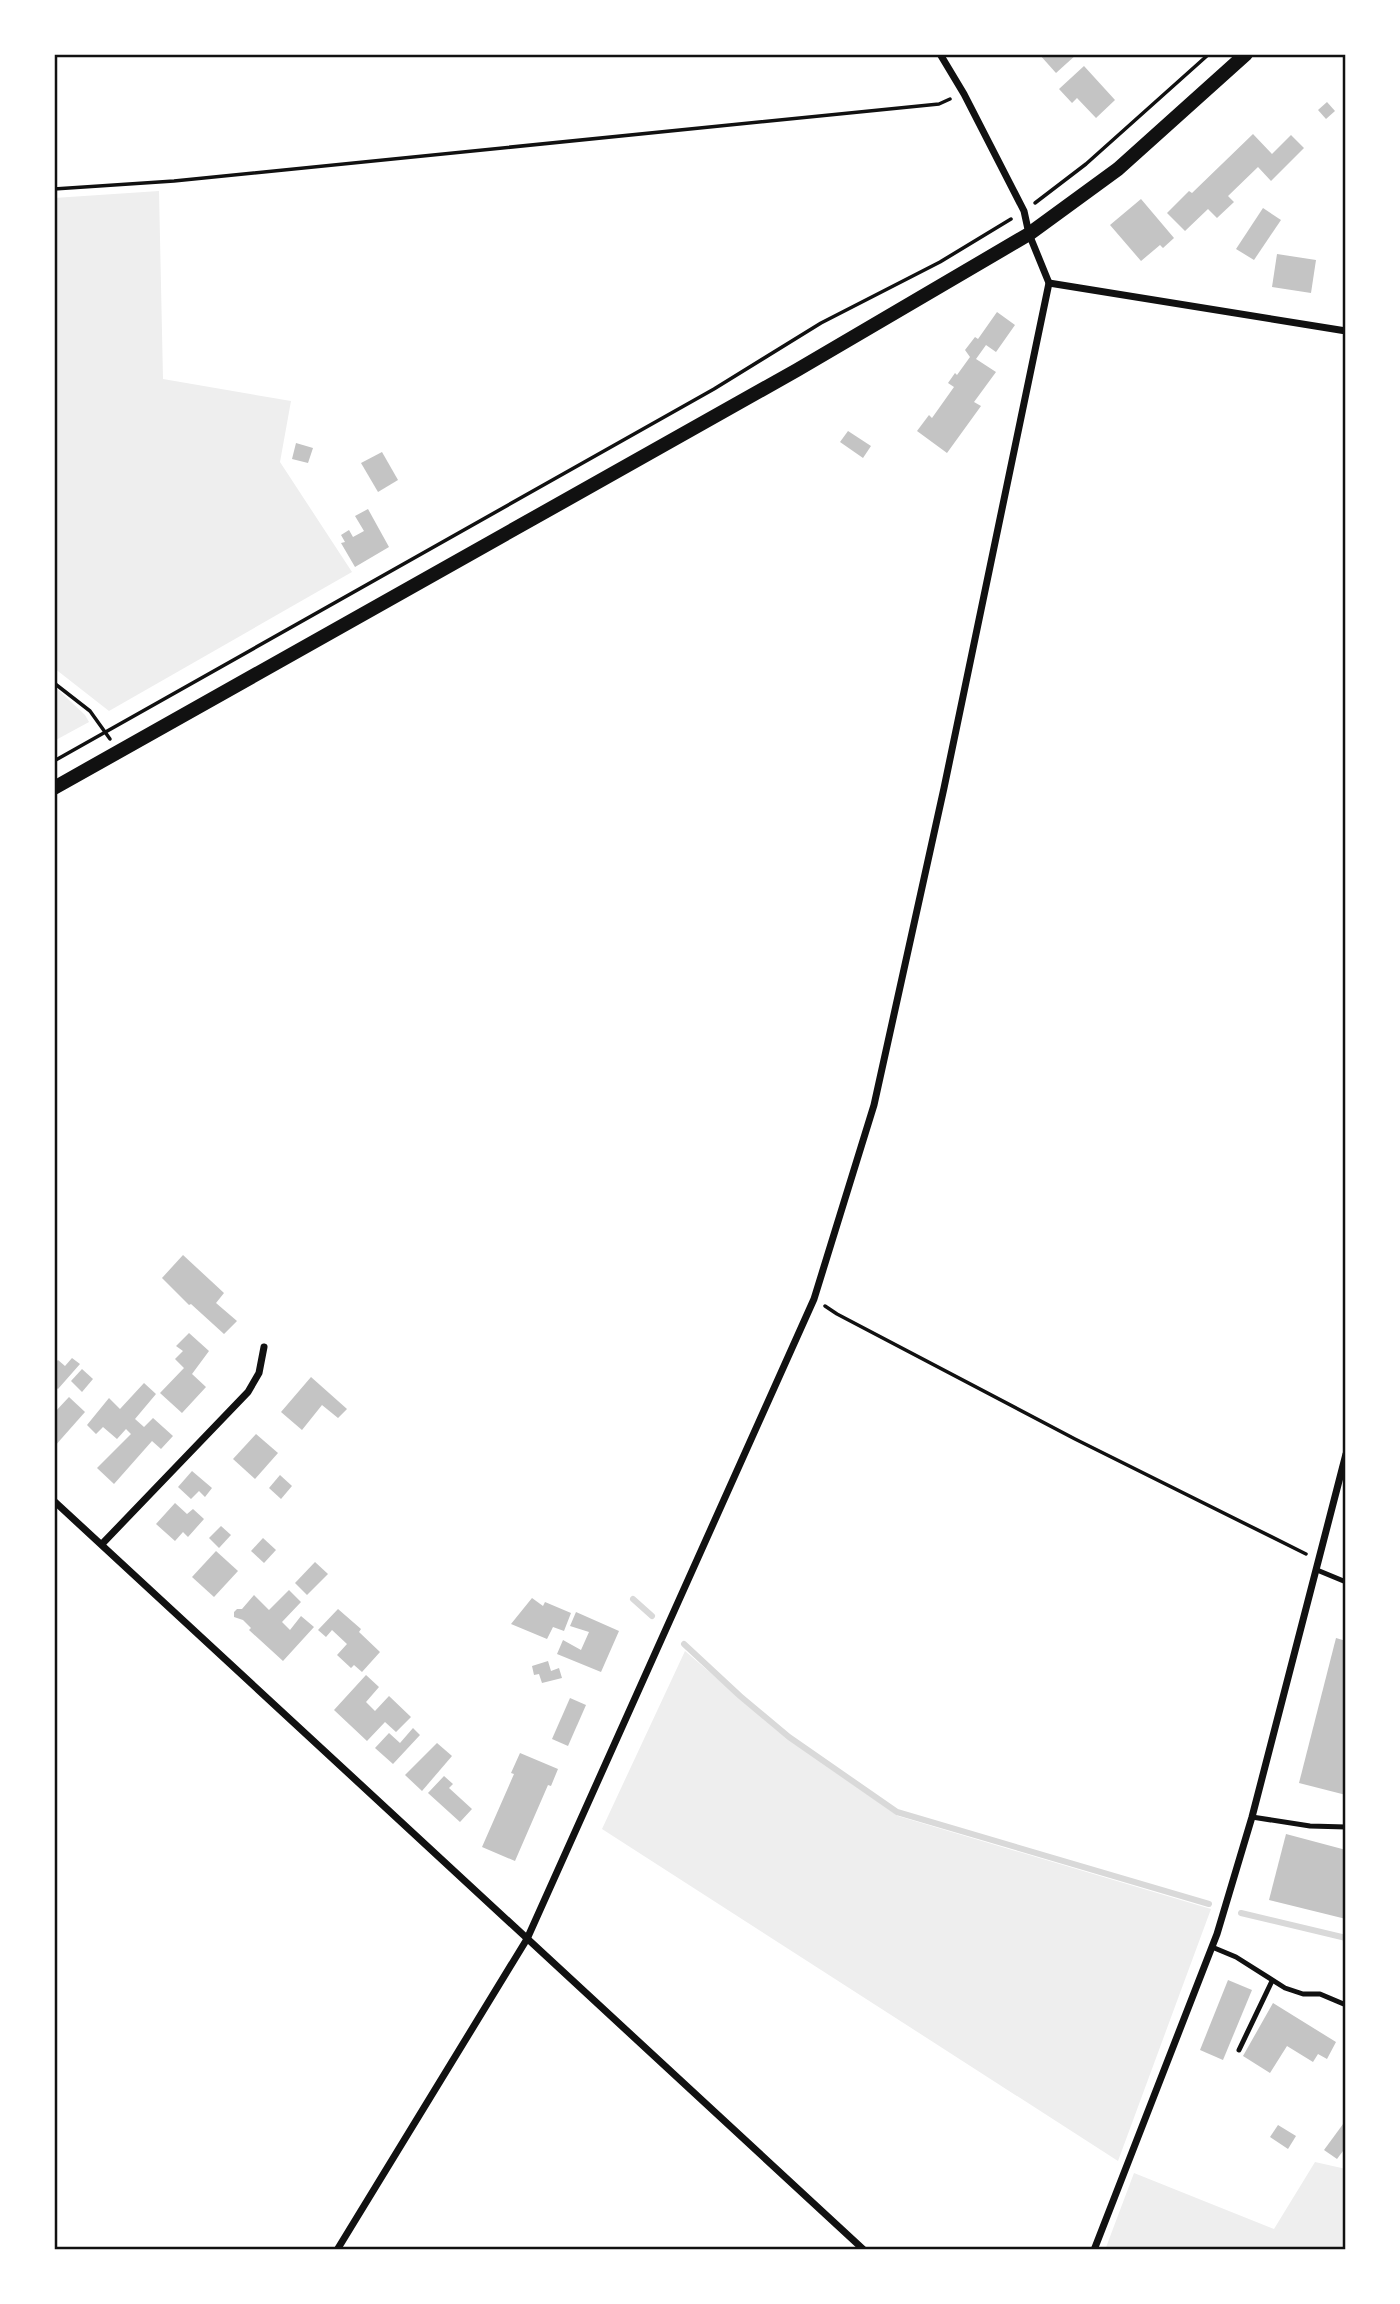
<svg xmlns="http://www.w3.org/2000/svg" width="1400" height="2304" font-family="'PT Sans',sans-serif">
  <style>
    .green { fill: #eee }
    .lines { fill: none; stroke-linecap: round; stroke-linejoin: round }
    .stream { stroke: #d9d9d9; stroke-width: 6 }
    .building { fill: #c4c4c4 }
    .path { stroke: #111; stroke-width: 3.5 }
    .service { stroke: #111; stroke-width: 5 }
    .minor { stroke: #111; stroke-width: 7 }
    .secondary { stroke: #111; stroke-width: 14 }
    .neatline { fill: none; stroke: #111; stroke-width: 2.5 }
  </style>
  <rect width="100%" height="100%" fill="#fff"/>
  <g class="green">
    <polygon points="159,191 163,379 291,401 280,462 352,572 109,711 54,668 54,198"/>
    <polygon points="54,686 85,715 89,722 54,741"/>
    <polygon points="685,1651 784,1736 898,1816 1211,1909 1118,2161 602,1829"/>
    <polygon points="1315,2162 1346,2169 1346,2250 1105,2250 1134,2173 1274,2229"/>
  </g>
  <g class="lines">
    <g class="stream">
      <polyline points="633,1599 652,1616"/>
      <polyline points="684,1644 740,1696 789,1737 897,1812 1209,1904"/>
      <polyline points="1241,1913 1346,1938"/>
    </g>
  </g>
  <g class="building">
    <polygon points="1039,54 1077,54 1056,73"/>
    <polygon points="1084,66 1115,100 1096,118 1077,98 1072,103 1059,89"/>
    <polygon points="1327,102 1335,111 1326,119 1318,110"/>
    <polygon points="1253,134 1272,154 1291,135 1304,148 1271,181 1258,167 1228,196 1234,202 1217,218 1208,209 1185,231 1167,213 1189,191 1192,193"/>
    <polygon points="1141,199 1174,238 1163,248 1160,245 1141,261 1110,225"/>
    <polygon points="1263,208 1281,220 1254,260 1236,249"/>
    <polygon points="1277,254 1316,260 1311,293 1272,287"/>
    <polygon points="997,312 1015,325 996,352 986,345 976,359 996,372 974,402 981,406 947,453 917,431 929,415 932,418 954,387 948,383 955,373 957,375 970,357 965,350 975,337 978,339"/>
    <polygon points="848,431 871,446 863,458 840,442"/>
    <polygon points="296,443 313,448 308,463 292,459"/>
    <polygon points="382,452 398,480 378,492 361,463"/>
    <polygon points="368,509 389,547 355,567 341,543 345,542 341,535 349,530 353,537 364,531 355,516"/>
    <polygon points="183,1255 224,1293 216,1303 237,1321 224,1334 191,1304 189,1305 162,1278"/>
    <polygon points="189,1333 209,1351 192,1374 206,1387 182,1413 160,1393 184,1368 175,1359 183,1351 176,1346"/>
    <polygon points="72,1358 80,1364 58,1389 54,1386 54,1364 58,1360 65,1366"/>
    <polygon points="82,1369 93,1379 82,1392 71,1381"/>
    <polygon points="311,1377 347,1409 338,1418 322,1405 302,1430 281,1412"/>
    <polygon points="144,1383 156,1394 135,1419 144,1427 153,1418 173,1436 161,1449 152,1441 114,1484 97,1468 131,1434 126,1429 117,1439 103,1427 96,1434 87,1425 109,1398 120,1409"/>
    <polygon points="69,1397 85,1412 54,1447 54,1413"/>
    <polygon points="256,1434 278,1453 255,1479 233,1459"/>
    <polygon points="192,1471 212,1488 205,1497 199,1491 191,1499 178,1487"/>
    <polygon points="280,1475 292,1486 281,1499 269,1488"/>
    <polygon points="175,1503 187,1514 193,1509 204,1519 188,1537 183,1532 175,1541 156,1524"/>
    <polygon points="221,1526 231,1535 219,1548 209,1538"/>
    <polygon points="263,1538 276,1550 264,1563 251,1551"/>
    <polygon points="216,1551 238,1571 214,1597 192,1577"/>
    <polygon points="315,1562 328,1574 307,1595 295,1583"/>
    <polygon points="289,1590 301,1602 282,1622 290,1630 301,1616 314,1627 283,1661 249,1630 251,1628 243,1620 234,1617 234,1612 237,1609 242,1609 254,1595 269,1610"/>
    <polygon points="532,1598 543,1606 545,1602 571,1613 564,1631 553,1627 547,1639 511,1624"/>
    <polygon points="338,1609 361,1629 359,1632 380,1652 362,1672 354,1665 351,1668 337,1655 347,1644 332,1630 326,1637 318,1630"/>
    <polygon points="576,1612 619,1631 601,1672 557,1654 563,1640 581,1650 589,1632 570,1626"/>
    <polygon points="1336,1638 1346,1641 1346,1795 1299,1783"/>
    <polygon points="548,1661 551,1671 559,1668 562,1678 542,1683 539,1674 534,1675 532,1666"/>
    <polygon points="366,1675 379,1687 366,1702 375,1711 389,1696 411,1717 396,1732 385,1722 367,1741 334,1710"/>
    <polygon points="570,1698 586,1705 568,1746 552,1739"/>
    <polygon points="413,1728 420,1735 393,1764 375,1748 389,1733 400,1743"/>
    <polygon points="437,1743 452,1756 422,1791 405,1775"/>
    <polygon points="520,1753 558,1769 551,1786 548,1785 515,1861 482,1847 514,1774 511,1773"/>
    <polygon points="444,1776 453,1784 449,1788 472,1809 460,1822 428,1793"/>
    <polygon points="1286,1834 1346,1850 1346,1919 1269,1900"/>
    <polygon points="1228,1980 1252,1990 1223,2060 1200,2050"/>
    <polygon points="1273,2003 1336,2042 1327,2059 1318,2054 1313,2062 1287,2046 1270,2073 1243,2056"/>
    <polygon points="1346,2120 1346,2147 1337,2159 1324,2150"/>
    <polygon points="1278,2125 1296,2136 1288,2149 1270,2137"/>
  </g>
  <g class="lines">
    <g class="path">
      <polyline points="54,189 174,181 939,104 950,99"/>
      <polyline points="1035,203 1086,164 1209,54"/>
      <polyline points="54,683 90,711 110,739"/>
      <polyline points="54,761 714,389 821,323 940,262 1011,219"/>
      <polyline points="825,1306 837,1314 1075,1439 1306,1554"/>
    </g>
    <g class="service">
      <polyline points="1317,1570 1346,1582"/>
      <polyline points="1252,1817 1310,1826 1346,1827"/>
      <polyline points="1212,1947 1236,1957 1285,1988 1303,1994 1320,1994 1346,2005"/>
      <polyline points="1239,2050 1272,1981"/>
    </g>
    <g class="minor">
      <polyline points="1049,283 1346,331"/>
      <polyline points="54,1501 864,2250"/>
      <polyline points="102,1544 248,1392 259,1373 264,1347"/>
      <polyline points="337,2250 527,1939 814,1299 874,1105 944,788 1049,283 1029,234 1024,211 964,94 940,54"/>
      <polyline points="1094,2250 1217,1934 1252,1817 1346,1454"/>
    </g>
    <polyline class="secondary" points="54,788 797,370 1029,234 1118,169 1246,54"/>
  </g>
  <rect width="1400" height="2304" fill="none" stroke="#ffffff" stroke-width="112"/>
  <rect x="56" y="56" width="1288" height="2192" class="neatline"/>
</svg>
